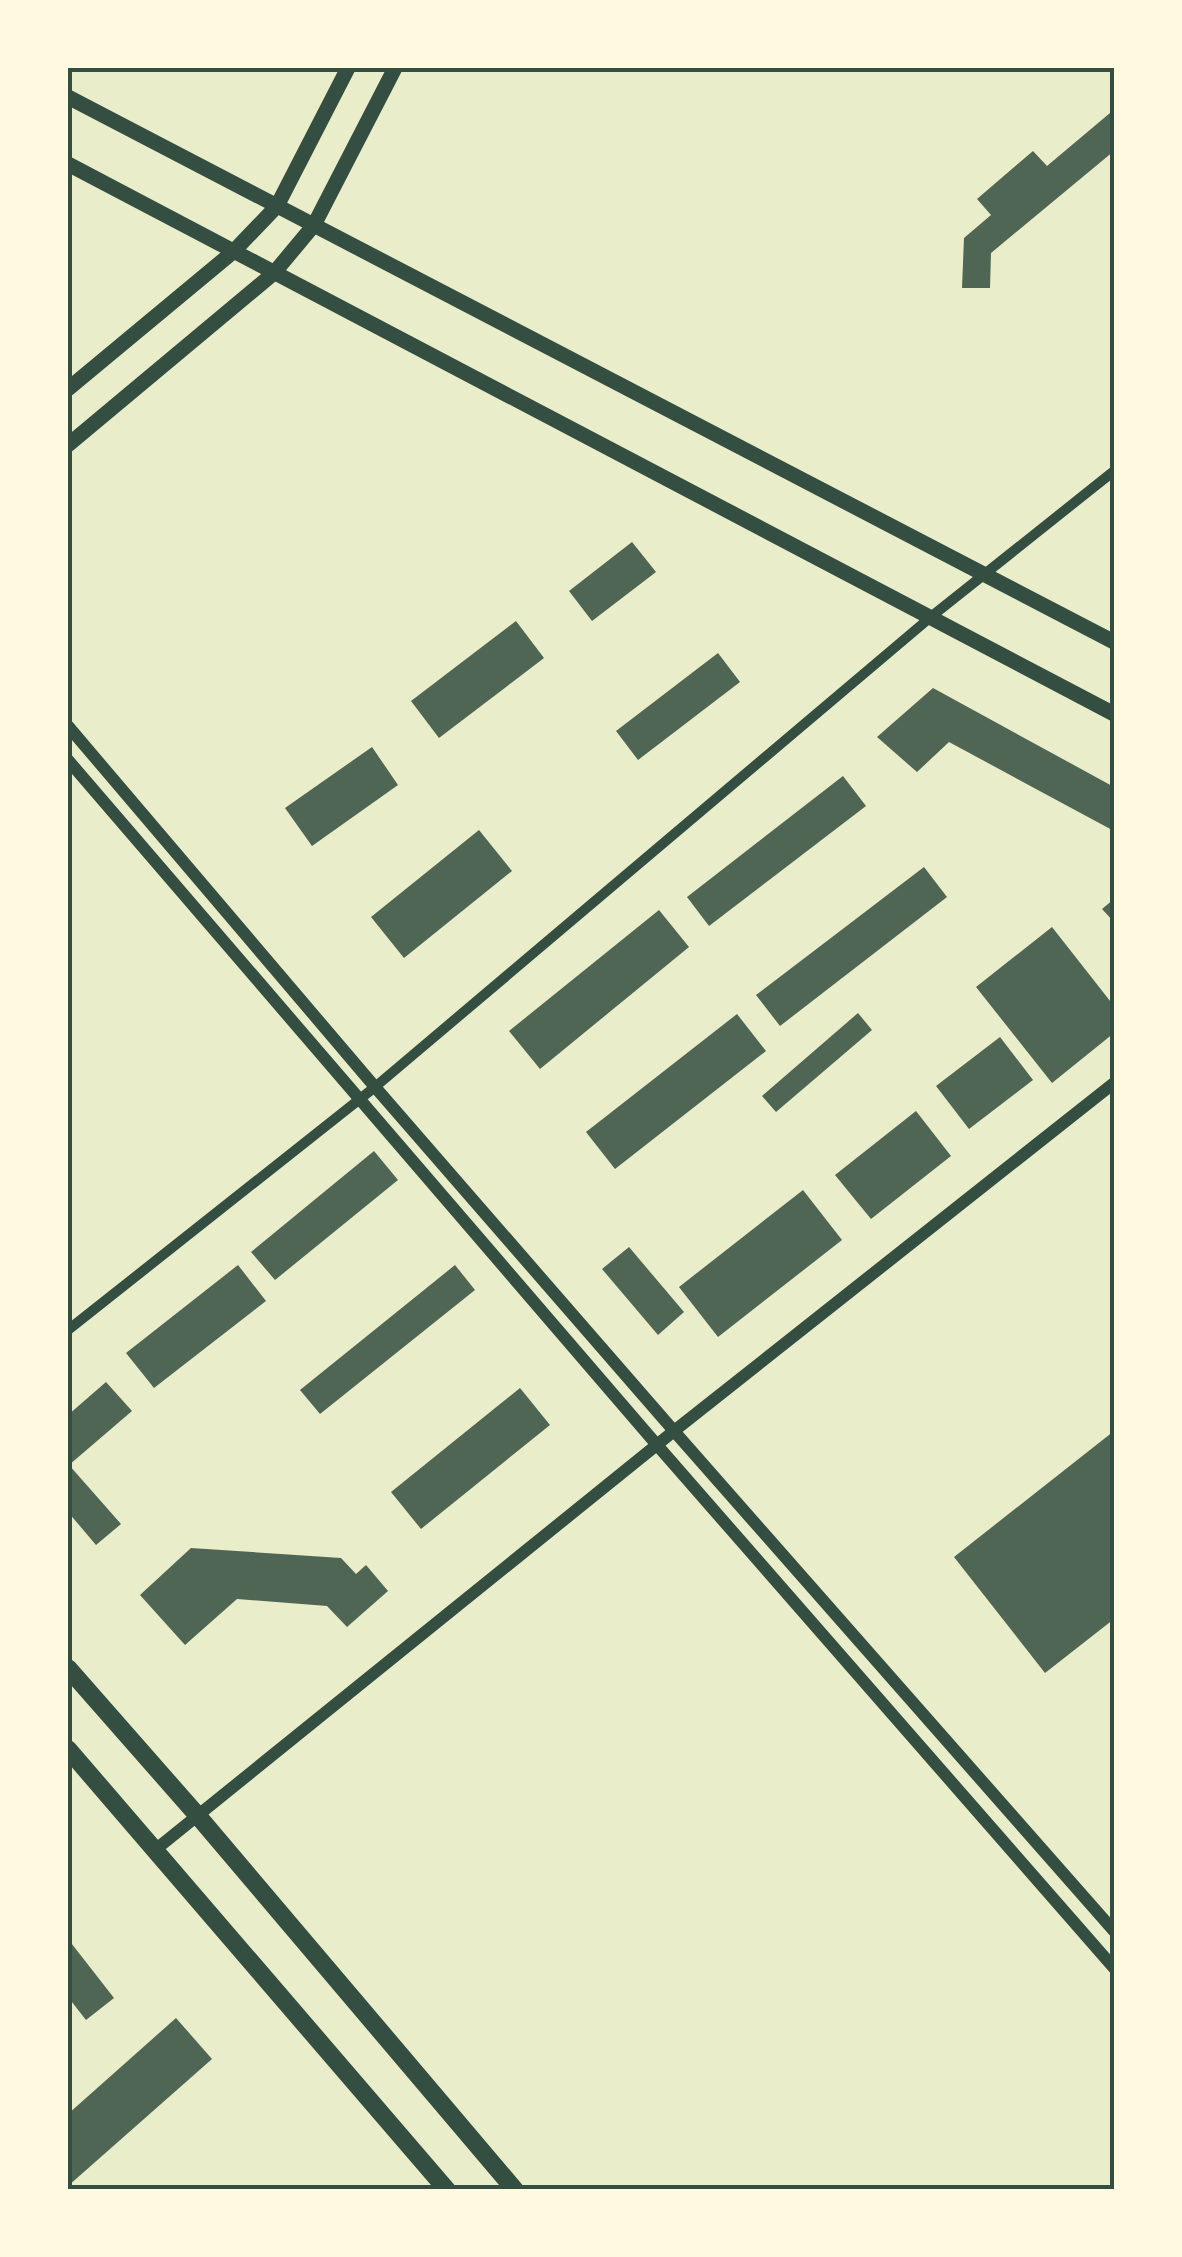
<svg xmlns="http://www.w3.org/2000/svg" width="1182" height="2257" font-family="'Playfair Display',serif">
  <style>
    .building { fill: #4f6655 }
    .lines { fill: none; stroke-linecap: round; stroke-linejoin: round }
    .minor { stroke: #344e41; stroke-width: 10 }
    .tertiary { stroke: #344e41; stroke-width: 12 }
    .secondary { stroke: #344e41; stroke-width: 15 }
    .primary { stroke: #344e41; stroke-width: 18 }
    .neatline { fill: none; stroke: #344e41; stroke-width: 4 }
  </style>
  <rect width="100%" height="100%" fill="#e9edc9"/>
  <g class="building">
    <polygon points="1110,113 1114,113 1114,151 991,253 990,288 962,288 964,238 991,215 977,199 1033,151 1047,166"/>
    <polygon points="632,542 656,572 592,621 569,591"/>
    <polygon points="516,621 544,658 439,738 411,701"/>
    <polygon points="718,653 740,682 638,760 616,731"/>
    <polygon points="933,688 1114,787 1114,831 949,742 917,772 877,737"/>
    <polygon points="372,747 398,785 312,846 285,808"/>
    <polygon points="843,776 866,806 709,926 687,897"/>
    <polygon points="479,830 512,871 404,958 371,917"/>
    <polygon points="924,867 947,897 780,1026 756,995"/>
    <polygon points="1114,899 1114,922 1102,909"/>
    <polygon points="659,910 689,947 540,1069 509,1031"/>
    <polygon points="1052,927 1114,1006 1114,1033 1052,1083 976,987"/>
    <polygon points="858,1013 872,1030 776,1112 762,1096"/>
    <polygon points="737,1014 766,1051 615,1169 586,1132"/>
    <polygon points="1000,1037 1033,1080 969,1129 936,1086"/>
    <polygon points="916,1111 951,1156 871,1219 835,1175"/>
    <polygon points="374,1151 398,1180 275,1280 251,1252"/>
    <polygon points="803,1190 842,1240 718,1337 679,1287"/>
    <polygon points="629,1247 684,1312 658,1335 602,1269"/>
    <polygon points="238,1265 266,1301 154,1388 126,1353"/>
    <polygon points="455,1265 475,1290 320,1414 300,1390"/>
    <polygon points="106,1382 132,1411 69,1465 121,1524 96,1545 68,1512 68,1415"/>
    <polygon points="520,1388 550,1425 421,1529 391,1492"/>
    <polygon points="1114,1431 1114,1619 1045,1673 954,1557"/>
    <polygon points="191,1548 341,1558 356,1574 366,1565 388,1591 347,1627 327,1606 237,1599 185,1645 140,1595"/>
    <polygon points="68,1939 114,1998 86,2020 68,1997"/>
    <polygon points="176,2018 212,2059 68,2186 68,2114"/>
  </g>
  <g class="lines">
    <polyline class="minor" points="68,1330 375,1087 932,616 1114,471"/>
    <g class="tertiary">
      <polyline points="68,726 375,1087 674,1431 1114,1931"/>
      <polyline points="68,760 657,1445 1114,1968"/>
      <polyline points="155,1850 674,1431 1114,1083"/>
    </g>
    <g class="secondary">
      <polyline points="68,97 1114,642"/>
      <polyline points="68,164 1114,714"/>
      <polyline points="68,389 233,252 277,206 348,68"/>
      <polyline points="68,445 274,273 314,225 395,68"/>
    </g>
    <g class="primary">
      <polyline points="68,1668 198,1816 515,2190"/>
      <polyline points="68,1749 447,2190"/>
    </g>
  </g>
  <rect width="1182" height="2257" fill="none" stroke="#fefae0" stroke-width="140"/>
  <rect x="70" y="70" width="1042" height="2117" class="neatline"/>
</svg>
